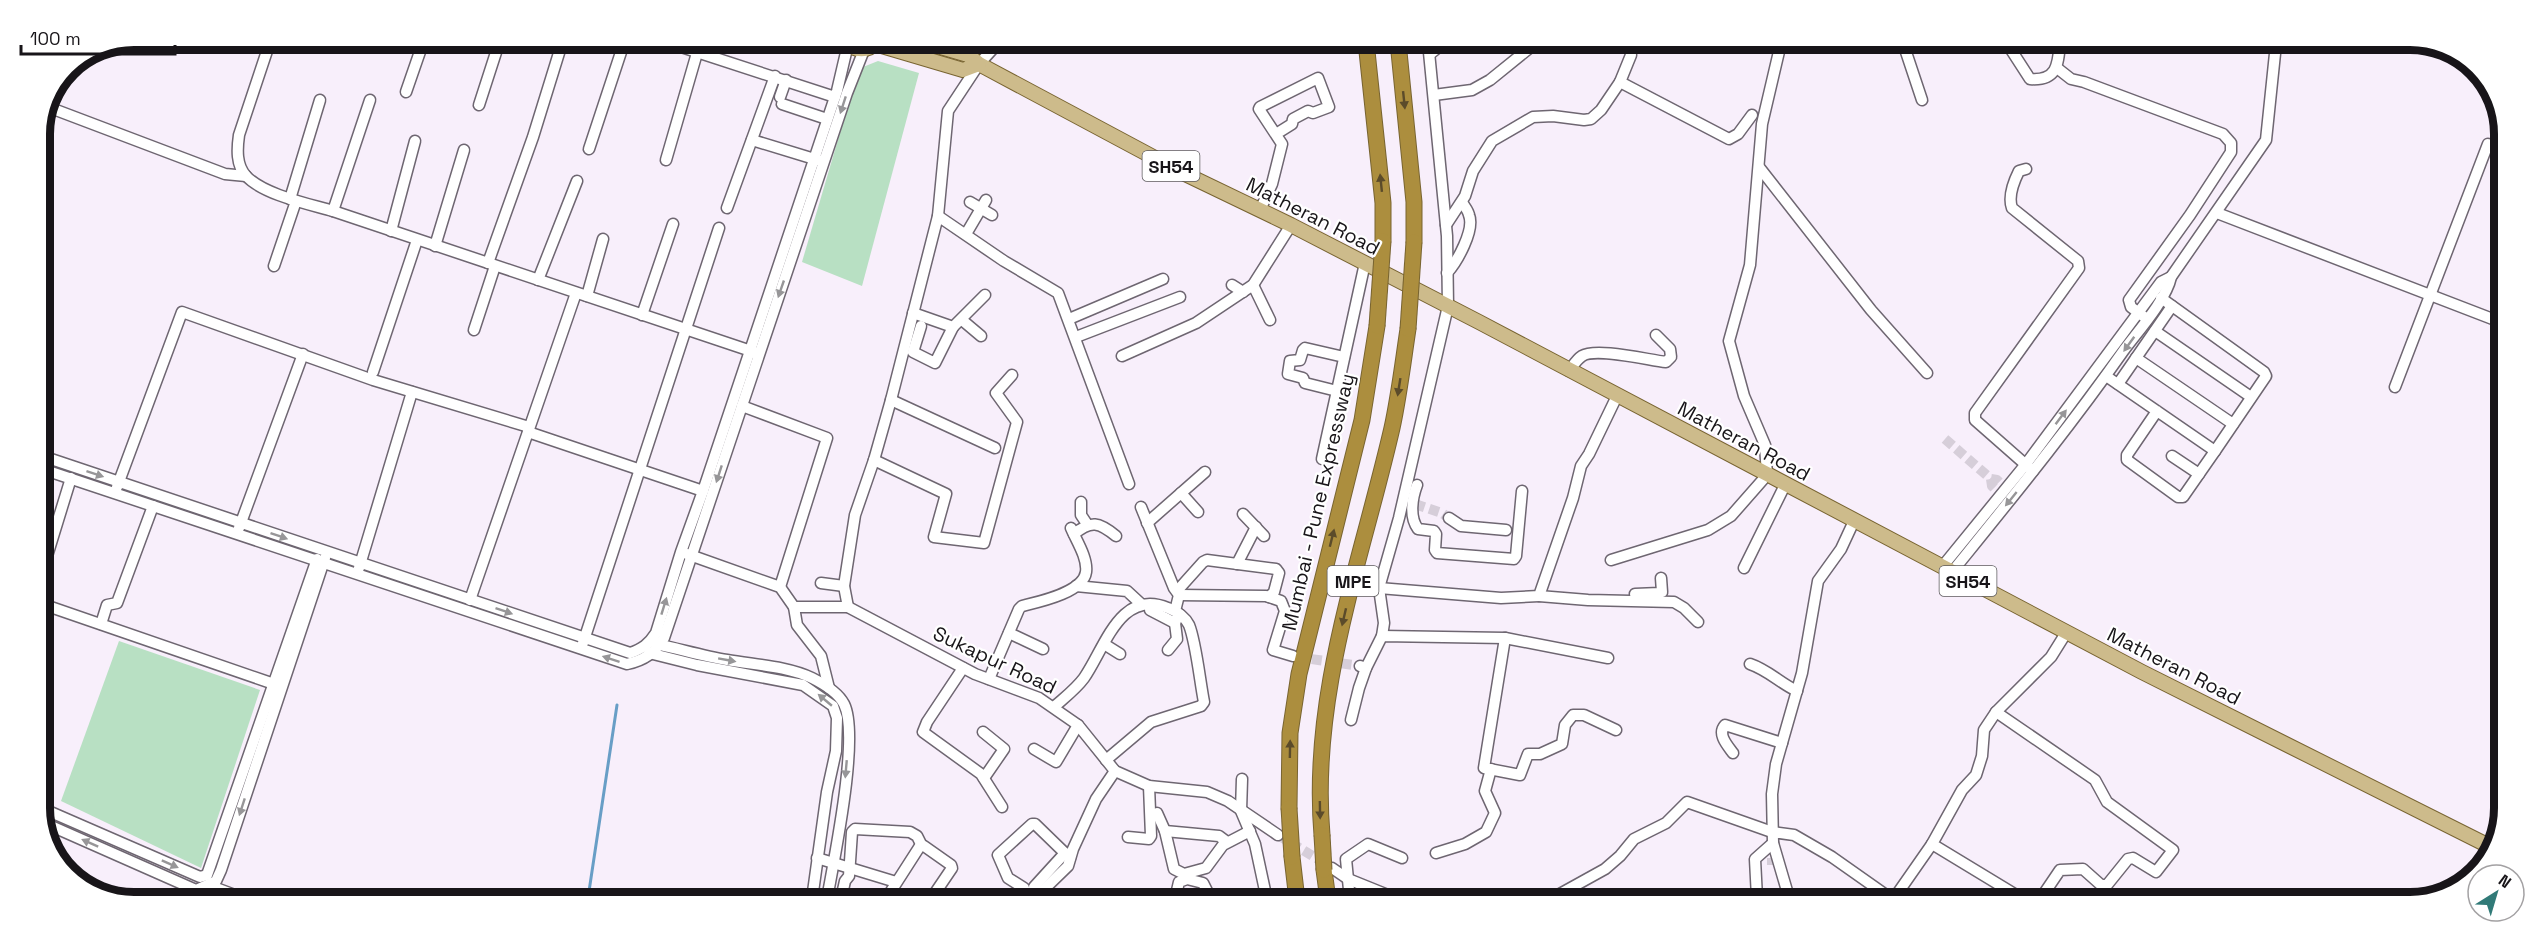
<svg xmlns="http://www.w3.org/2000/svg" width="2544" height="941" font-family="'Space Grotesk',sans-serif">
  <style>
    .green { fill: #b8e0c3 }
    .lines { fill: none; stroke-linecap: round; stroke-linejoin: round }
    .stream { stroke: #689ec6; stroke-width: 3 }
    .minor-tunnel { stroke: #d6ced9; stroke-width: 10; stroke-dasharray: 10 5; stroke-linecap: butt }
    .minor-casing { stroke: #6e6671; stroke-width: 13 }
    .major-casing { stroke: #786431; stroke-width: 16 }
    .highway-casing { stroke: #786431; stroke-width: 17 }
    .minor { stroke: #fff; stroke-width: 10 }
    .major { stroke: #cdbb8b; stroke-width: 14 }
    .highway { stroke: #ac8e3e; stroke-width: 15 }
    .highway-bridge-casing { stroke: #786431; stroke-width: 17; stroke-linecap: butt }
    .highway-bridge { stroke: #ac8e3e; stroke-width: 15 }
    .oneway { fill: #5b4b2a }
    .oneway2 { fill: #979698 }
    .labels { text-anchor: middle; dominant-baseline: central; stroke-width: 4.5; stroke-linejoin: round; paint-order: stroke }
    .shield { fill: #fff; stroke: #5d5b5e; stroke-width: 1.5 }
    .shield-label { font-size: 18px; font-weight: bold; fill: #181519 }
    .street-label { font-size: 20px; fill: #181519; stroke: #fff }
    .rim { fill: none; stroke: #181519; stroke-width: 8 }
  </style>
  <rect width="100%" height="100%" fill="#f8effb"/>
  <g class="green">
    <polygon points="878,61 919,73 862,286 802,262 847,109 863,67"/>
    <polygon points="119,641 260,690 201,868 61,801"/>
  </g>
  <g class="lines">
    <polyline class="stream" points="588,898 617,705"/>
    <g class="minor-tunnel">
      <polyline points="1945,439 1991,479 1997,480 2002,485"/>
      <polyline points="1991,479 1992,486 1997,491"/>
      <polyline points="1415,504 1442,513 1449,518"/>
      <polyline points="1297,657 1360,666"/>
      <polyline points="1278,835 1326,864"/>
      <polyline points="1772,858 1772,865"/>
    </g>
    <defs>
      <g id="minor">
        <path d="M271,39L239,135C237,149 236,165 246,176C264,195 309,204 333,211L757,353"/>
        <polyline points="660,40 835,97"/>
        <polyline points="1621,42 1630,48 1631,55 1620,82 1729,139 1738,134 1752,115"/>
        <polyline points="1903,43 1922,100"/>
        <path d="M2008,45L2030,79C2057,81 2058,65 2060,43"/>
        <polyline points="1430,54 1445,42"/>
        <polyline points="2057,68 2071,79 2084,82 2223,134 2231,143 2231,152 2190,215 2129,300 2131,307 2147,319"/>
        <polyline points="406,92 424,40"/>
        <polyline points="1434,95 1472,90 1490,80 1537,42"/>
        <polyline points="780,97 786,80"/>
        <polyline points="782,104 827,119"/>
        <polyline points="479,105 500,40"/>
        <polyline points="48,107 225,174 246,176"/>
        <polyline points="752,140 821,161"/>
        <polyline points="589,149 625,40"/>
        <polyline points="666,160 697,53"/>
        <polyline points="1759,167 1871,310 1927,373"/>
        <path d="M2026,169L2019,171C2014,181 2008,197 2012,208L2078,261L2079,268L1975,413V420L2033,471"/>
        <polyline points="290,199 320,100"/>
        <polyline points="970,202 992,215"/>
        <polyline points="727,208 775,76"/>
        <polyline points="1260,210 1272,184 1282,144 1259,109 1260,107 1318,78 1329,107 1313,113 1308,111 1293,119 1292,124 1276,134"/>
        <polyline points="333,211 370,100"/>
        <polyline points="2217,213 2503,323"/>
        <polyline points="938,216 1004,261 1058,293 1129,484"/>
        <polyline points="1446,225 1465,196 1473,171 1492,141 1533,117 1553,116 1584,120 1591,119 1601,110 1620,82"/>
        <polyline points="391,231 415,141"/>
        <polyline points="966,234 986,200"/>
        <polyline points="435,246 464,150"/>
        <polyline points="488,263 533,137 563,40"/>
        <polyline points="274,266 296,201"/>
        <path d="M1447,273C1457,262 1475,230 1469,215C1468,210 1464,206 1462,202"/>
        <polyline points="538,280 577,181"/>
        <polyline points="1232,285 1243,292"/>
        <polyline points="1253,285 1270,320"/>
        <polyline points="587,296 603,239"/>
        <polyline points="2161,298 2264,372 2266,376 2215,451"/>
        <polyline points="913,313 953,327 985,295"/>
        <polyline points="642,315 673,224"/>
        <polyline points="1069,319 1163,279"/>
        <polyline points="962,320 981,336"/>
        <polyline points="921,326 913,352 935,363 953,327"/>
        <polyline points="474,330 495,266"/>
        <polyline points="2155,331 2251,397"/>
        <polyline points="1076,337 1180,297"/>
        <polyline points="1122,356 1196,323 1253,285 1291,225"/>
        <polyline points="2136,358 2233,424"/>
        <path d="M1569,371C1573,366 1576,360 1582,356C1596,347 1648,360 1666,362L1671,357L1670,349L1656,335"/>
        <polyline points="373,372 417,240"/>
        <polyline points="2106,376 2215,451 2183,497 2178,497 2127,460 2127,455 2157,411"/>
        <polyline points="2118,384 2172,306"/>
        <polyline points="2395,387 2488,144 2505,148"/>
        <polyline points="1337,391 1305,383 1303,378 1288,374 1290,361 1300,360 1303,350 1305,348 1344,357"/>
        <polyline points="891,400 995,448"/>
        <polyline points="742,406 827,438 780,587"/>
        <polyline points="528,432 703,491"/>
        <path d="M39,455L630,653C642,649 649,644 656,633L681,552L703,491L837,91L848,44"/>
        <polyline points="2172,456 2199,474"/>
        <polyline points="1322,459 1365,263"/>
        <polyline points="874,460 946,494 934,537 984,543 1017,422 996,393 1012,375"/>
        <path d="M39,468L627,664C645,660 654,653 664,638L847,93L864,50"/>
        <path d="M1417,485C1412,498 1409,517 1418,529L1434,531L1436,534L1435,550L1437,553L1514,559L1516,556L1522,491"/>
        <polyline points="117,487 182,312 373,380 529,427"/>
        <polyline points="1181,493 1198,512"/>
        <polyline points="1081,502 1081,515 1087,524"/>
        <polyline points="1141,507 1174,588 1179,595 1175,611"/>
        <polyline points="1243,514 1264,536"/>
        <polyline points="1449,518 1461,526 1506,530"/>
        <polyline points="1147,523 1205,472"/>
        <polyline points="239,528 303,354"/>
        <path d="M1074,534C1091,520 1099,522 1116,536"/>
        <polyline points="687,554 780,587 794,607 848,607 975,674 1039,698 1078,725 1115,771 1149,786 1207,792 1228,801 1278,835"/>
        <polyline points="1611,560 1708,530 1731,516 1767,475 1765,445 1744,396 1729,341 1750,265 1762,124 1781,43"/>
        <polyline points="1237,564 1256,527"/>
        <polyline points="1942,567 2026,464 2161,282 2171,277"/>
        <polyline points="359,568 412,392"/>
        <polyline points="1744,568 1785,485"/>
        <polyline points="39,571 43,569 71,478"/>
        <path d="M1952,572C2011,499 2070,427 2124,350C2139,330 2166,300 2171,277L2266,140L2276,44"/>
        <polyline points="821,583 844,586"/>
        <polyline points="1076,586 1127,591 1140,603"/>
        <polyline points="1379,588 1501,598 1539,596 1573,498 1581,466 1589,454 1617,396"/>
        <polyline points="1177,591 1203,562 1207,560 1276,569 1279,573 1274,592 1269,597"/>
        <polyline points="1635,594 1659,593 1662,592 1661,578"/>
        <polyline points="1179,595 1266,596 1281,601 1285,611 1273,650 1293,656"/>
        <polyline points="1539,596 1588,600 1674,602 1684,608 1698,622"/>
        <polyline points="470,600 576,293"/>
        <polyline points="39,603 274,684"/>
        <polyline points="794,607 797,625 821,656 829,688"/>
        <polyline points="848,607 844,586 855,515 874,460 891,400 938,216 948,111 979,64 1000,41"/>
        <polyline points="1150,610 1175,623 1179,614"/>
        <polyline points="101,624 107,605 117,603 153,506"/>
        <polyline points="1009,633 1043,649"/>
        <polyline points="1382,636 1384,623 1379,588 1399,518 1448,306 1447,236 1428,42"/>
        <polyline points="1505,638 1484,768 1520,775 1528,754 1540,754 1562,744 1565,725 1573,715 1584,715 1616,730"/>
        <polyline points="583,643 719,228"/>
        <path d="M656,644C680,649 703,656 727,660C755,665 787,666 812,678C824,684 838,692 844,704C860,736 834,859 827,899"/>
        <polyline points="1104,644 1120,654"/>
        <polyline points="1168,650 1177,639 1175,623"/>
        <polyline points="649,653 697,665 803,685 833,706 837,718 836,751 827,792 812,899"/>
        <path d="M1750,664C1768,670 1780,683 1797,691"/>
        <polyline points="1360,666 1366,668 1382,636 1505,638 1608,658"/>
        <polyline points="963,668 927,722 923,732 981,774 1002,807"/>
        <path d="M989,679L1019,609L1022,606C1038,602 1083,593 1086,572C1088,558 1076,540 1071,528"/>
        <path d="M1054,707C1064,698 1076,689 1084,678C1105,648 1120,588 1168,608C1176,611 1185,617 1189,625C1196,642 1200,682 1204,702L1201,706L1151,722L1106,760"/>
        <polyline points="1996,712 2095,780 2107,802 2173,850 2156,872 2133,858 2128,859 2107,885 2101,885 2083,869 2060,870 2039,901"/>
        <polyline points="1351,720 1359,688 1366,668"/>
        <polyline points="983,732 1004,749 984,778"/>
        <polyline points="1034,749 1056,762 1078,725"/>
        <path d="M1733,753C1727,745 1717,734 1725,725L1782,743"/>
        <polyline points="1242,779 1241,811 1255,844 1267,900"/>
        <polyline points="39,807 200,877 207,875 317,559"/>
        <polyline points="1157,813 1165,831 1174,869 1184,874 1206,868 1223,845 1250,831"/>
        <polyline points="42,822 196,890 216,881 221,870 325,558"/>
        <polyline points="1165,831 1219,836 1227,842"/>
        <polyline points="1128,837 1149,839 1151,836 1149,786"/>
        <polyline points="1436,853 1465,844 1486,832 1495,813 1485,791 1491,769"/>
        <polyline points="817,858 896,882"/>
        <polyline points="1332,868 1348,879 1400,900"/>
        <polyline points="208,885 240,897"/>
        <polyline points="1034,887 1065,853"/>
        <polyline points="1024,888 1008,878 998,855 1032,824 1035,824 1070,858"/>
        <polyline points="1757,898 1755,859 1773,843"/>
        <polyline points="841,899 845,881 849,876 852,832 855,829 910,832 917,836 922,846"/>
        <polyline points="886,899 920,846 924,846 951,865 952,868 931,899"/>
        <polyline points="1034,899 1068,866 1073,849 1096,799 1115,771"/>
        <polyline points="1175,899 1179,882 1187,879 1203,883 1211,899"/>
        <polyline points="1350,900 1346,859 1368,844 1402,858"/>
        <polyline points="1549,900 1605,869 1620,856 1634,839 1666,823 1687,802 1772,832 1794,835 1832,857 1886,895 1895,897 1932,844"/>
        <polyline points="1790,901 1773,843 1772,794 1776,764 1802,673 1818,581 1841,549 1854,521"/>
        <polyline points="2026,901 1932,844 1962,790 1976,775 1982,756 1984,730 1996,712 2051,657 2066,633"/>
      </g>
      <g id="major">
        <path d="M845,41C855,52 868,52 878,41"/>
        <polyline points="920,41 968,55 979,64 1183,173 1291,225 1479,322 2142,672 2493,848"/>
        <polyline points="875,44 963,70 979,64"/>
      </g>
      <g id="highway">
        <polyline points="1366,42 1383,203 1383,241"/>
        <polyline points="1398,42 1414,202 1414,242"/>
        <polyline points="1289,808 1290,733 1299,674 1362,420 1377,326"/>
        <path d="M1322,835C1310,694 1361,563 1392,428C1399,396 1403,362 1408,329"/>
        <polyline points="1292,857 1297,900"/>
        <polyline points="1324,870 1328,900"/>
      </g>
    </defs>
    <use href="#minor" class="minor-casing"/>
    <use href="#major" class="major-casing"/>
    <use href="#highway" class="highway-casing"/>
    <use href="#minor" class="minor"/>
    <use href="#major" class="major"/>
    <use href="#highway" class="highway"/>
    <defs>
      <g id="highway-bridge">
        <polyline points="1377,326 1383,241"/>
        <polyline points="1408,329 1414,242"/>
        <polyline points="1289,808 1292,857"/>
        <polyline points="1322,835 1324,870"/>
      </g>
    </defs>
    <use href="#highway-bridge" class="highway-bridge-casing"/>
    <use href="#highway-bridge" class="highway-bridge"/>
  </g>
  <defs><path id="oneway-solid" d="M-6-.8H1V-3.2L6.5 0L1 3.2V.8H-6Z" transform="scale(1.5)"/></defs>
  <g class="oneway">
    <use href="#oneway-solid" transform="translate(1404 100) rotate(84)"/>
    <use href="#oneway-solid" transform="translate(1381 183) rotate(-96)"/>
    <use href="#oneway-solid" transform="translate(1399 387) rotate(99)"/>
    <use href="#oneway-solid" transform="translate(1332 538) rotate(-76)"/>
    <use href="#oneway-solid" transform="translate(1344 617) rotate(103)"/>
    <use href="#oneway-solid" transform="translate(1290 749) rotate(-89)"/>
    <use href="#oneway-solid" transform="translate(1320 810) rotate(89)"/>
  </g>
  <g class="oneway2">
    <use href="#oneway-solid" transform="translate(843 105) rotate(108)"/>
    <use href="#oneway-solid" transform="translate(781 289) rotate(109)"/>
    <use href="#oneway-solid" transform="translate(2129 344) rotate(126)"/>
    <use href="#oneway-solid" transform="translate(2061 417) rotate(-53)"/>
    <use href="#oneway-solid" transform="translate(95 474) rotate(18)"/>
    <use href="#oneway-solid" transform="translate(719 474) rotate(108)"/>
    <use href="#oneway-solid" transform="translate(2011 499) rotate(129)"/>
    <use href="#oneway-solid" transform="translate(279 536) rotate(19)"/>
    <use href="#oneway-solid" transform="translate(664 606) rotate(-73)"/>
    <use href="#oneway-solid" transform="translate(504 611) rotate(19)"/>
    <use href="#oneway-solid" transform="translate(611 659) rotate(-162)"/>
    <use href="#oneway-solid" transform="translate(727 660) rotate(10)"/>
    <use href="#oneway-solid" transform="translate(825 700) rotate(-140)"/>
    <use href="#oneway-solid" transform="translate(846 769) rotate(95)"/>
    <use href="#oneway-solid" transform="translate(242 807) rotate(108)"/>
    <use href="#oneway-solid" transform="translate(90 843) rotate(-156)"/>
    <use href="#oneway-solid" transform="translate(170 864) rotate(24)"/>
  </g>
  <g class="labels">
    <g class="shield">
      <rect x="1142.5" y="151" width="57" height="30" rx="4.5"/>
      <rect x="1327.5" y="566" width="51" height="30" rx="4.5"/>
      <rect x="1939.5" y="566" width="57" height="30" rx="4.5"/>
    </g>
    <g class="shield-label">
      <text x="1171" y="166">SH54</text>
      <text x="1353" y="581">MPE</text>
      <text x="1968" y="581">SH54</text>
    </g>
    <g class="street-label">
      <text transform="translate(1313 216) rotate(27)">Matheran Road</text>
      <text transform="translate(1744 441) rotate(28)">Matheran Road</text>
      <text transform="translate(1318 502) rotate(-77)">Mumbai - Pune Expressway</text>
      <text transform="translate(995 660) rotate(25)">Sukapur Road</text>
      <text transform="translate(2174 666) rotate(27)">Matheran Road</text>
    </g>
  </g>
  <path d="M0 0H2544V941H0ZM134 50H2410A84 84 0 0 1 2494 134V808A84 84 0 0 1 2410 892H134A84 84 0 0 1 50 808V134A84 84 0 0 1 134 50Z" fill="#fff" fill-rule="evenodd"/>
  <path class="rim" d="M134 50H2410A84 84 0 0 1 2494 134V808A84 84 0 0 1 2410 892H134A84 84 0 0 1 50 808V134A84 84 0 0 1 134 50Z"/>
  <g transform="translate(2496 893) rotate(37)"><circle r="28" fill="#ffffff" stroke="#a3a1a3" stroke-width="1.5"/>
  <path d="M0-4.5L10 22L0 15L-10 22Z" fill="#317a78"/>
  <text y="-9" font-size="16" font-weight="bold" text-anchor="middle" fill="#181519">N</text>
  </g>
  <path d="M21 45v9h154v-9" fill="none" stroke="#181519" stroke-width="3"/>
  <text x="30" y="45" font-size="18" fill="#181519" stroke="#ffffff" stroke-width="4.5" paint-order="stroke">100 m</text>
</svg>
